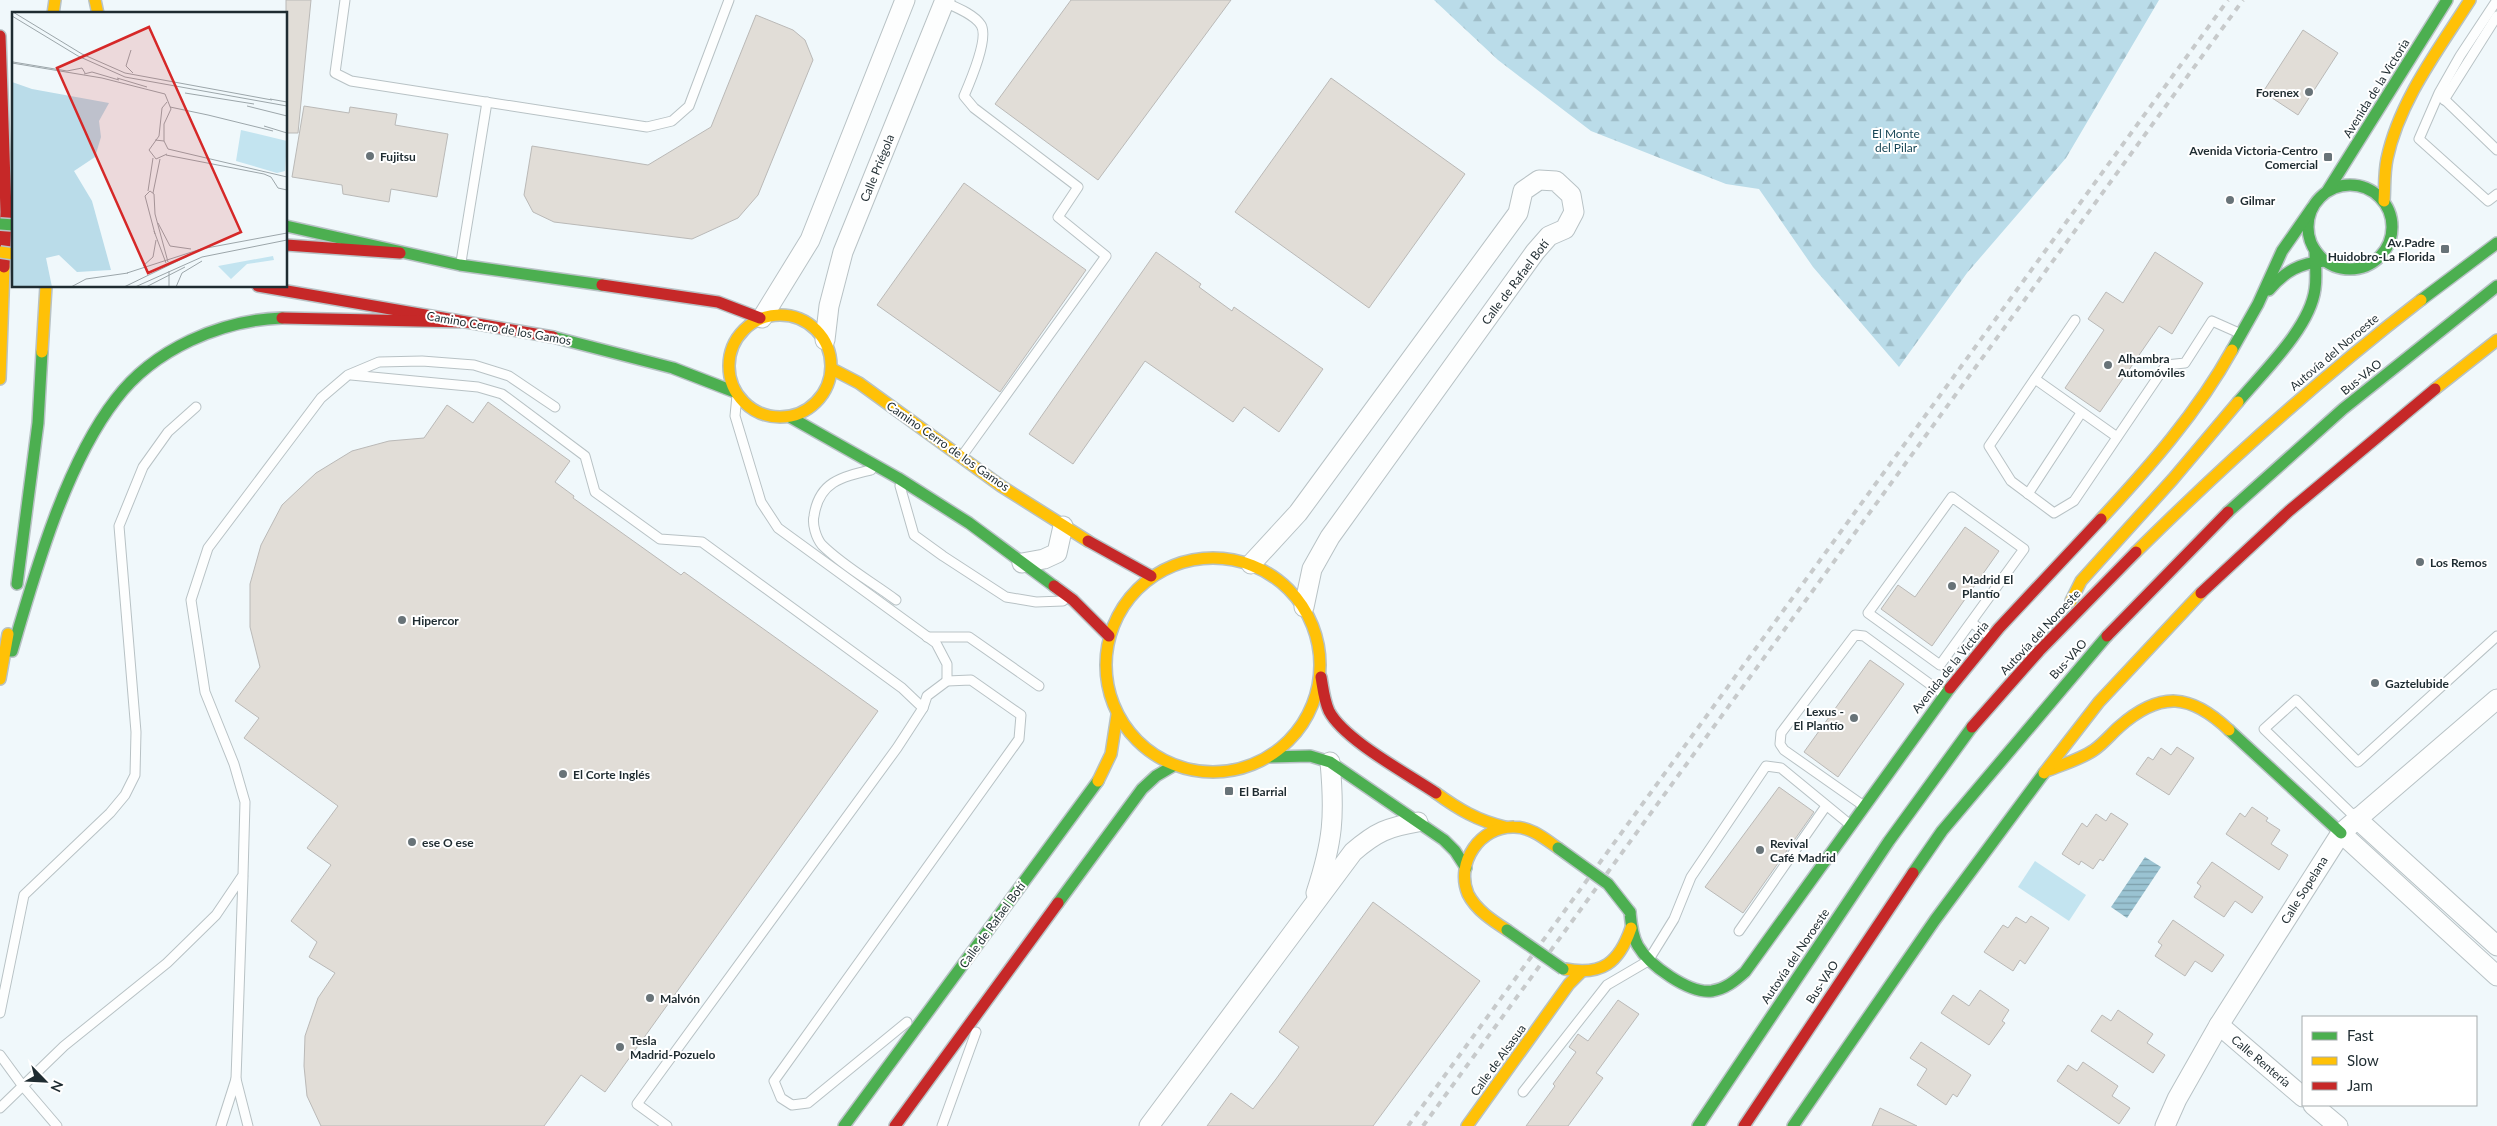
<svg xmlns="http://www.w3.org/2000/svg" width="2497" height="1126" font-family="Lato,sans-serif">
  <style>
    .forest { fill: url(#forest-firs) }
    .garden { fill: #c3e4f0 }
    .water { fill: url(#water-rules) }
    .building { fill: #e1ddd7; stroke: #bab9b7 }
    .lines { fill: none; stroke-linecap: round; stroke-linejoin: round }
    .lane-casing { stroke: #b8c2c5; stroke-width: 11 }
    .street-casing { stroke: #b8c2c5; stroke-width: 21 }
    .fast-casing { stroke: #b8c2c5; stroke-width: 14 }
    .slow-casing { stroke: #b8c2c5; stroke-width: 14 }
    .jam-casing { stroke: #b8c2c5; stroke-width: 14 }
    .lane { stroke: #fdfefe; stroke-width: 9 }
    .street { stroke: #fdfefe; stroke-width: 19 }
    .fast { stroke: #4caf50; stroke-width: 11 }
    .slow { stroke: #ffc107; stroke-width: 11 }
    .jam { stroke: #c62828; stroke-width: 11 }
    .rail { stroke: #c7cacb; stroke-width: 4; stroke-dasharray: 6 6; stroke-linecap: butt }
    .fast-bridge-casing { stroke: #b8c2c5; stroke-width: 14; stroke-linecap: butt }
    .slow-bridge-casing { stroke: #b8c2c5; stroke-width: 14; stroke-linecap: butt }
    .fast-bridge { stroke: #4caf50; stroke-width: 11 }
    .slow-bridge { stroke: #ffc107; stroke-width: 11 }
    .poi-dot { fill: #687378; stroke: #fff; stroke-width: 2 }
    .labels { text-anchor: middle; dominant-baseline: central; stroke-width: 4; stroke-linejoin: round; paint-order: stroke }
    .street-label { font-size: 12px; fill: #1f2c31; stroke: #fff }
    .poi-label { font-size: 12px; font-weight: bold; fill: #1f2c31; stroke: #fff; text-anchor: start }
    .park-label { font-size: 12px; fill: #184757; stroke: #fff }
    .inset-road { fill: none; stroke: #9ca6aa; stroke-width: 1 }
    .view { fill: #d62828; fill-opacity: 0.15; stroke: #d62828; stroke-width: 2.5 }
    .inset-edge { fill: none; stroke: #1f2c31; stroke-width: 2.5 }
  </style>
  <defs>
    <pattern id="forest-firs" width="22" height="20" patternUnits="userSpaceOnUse" patternTransform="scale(1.25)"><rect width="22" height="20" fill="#badce9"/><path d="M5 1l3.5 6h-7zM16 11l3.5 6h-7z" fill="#9fbdc8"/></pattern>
    <pattern id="water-rules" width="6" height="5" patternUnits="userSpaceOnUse" patternTransform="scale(1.25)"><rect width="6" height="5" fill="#9ac3d2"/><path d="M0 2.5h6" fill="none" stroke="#7d9fab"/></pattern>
  </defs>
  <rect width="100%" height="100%" fill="#f0f8fb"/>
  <polygon class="forest" points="1434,0 2159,0 2066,158 1967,273 1899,367 1813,267 1759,189 1726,184 1591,131 1498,60"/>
  <polygon class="garden" points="2035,861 2086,895 2069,921 2018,887"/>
  <polygon class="water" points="2145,857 2161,867 2127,918 2111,907"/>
  <g class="building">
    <polygon points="286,0 311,0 298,133 286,133"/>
    <polygon points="1071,0 1231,0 1098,180 995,104"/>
    <polygon points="756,15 793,30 805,40 813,60 758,195 738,218 692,239 554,222 533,212 524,195 532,146 648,165 711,127"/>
    <polygon points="2303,30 2338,53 2298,115 2263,92"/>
    <polygon points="1331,78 1465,174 1369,308 1235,212"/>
    <polygon points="304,106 349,113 350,107 397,114 395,125 448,134 437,197 391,189 389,202 343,194 342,185 292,177"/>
    <polygon points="964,183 1086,270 1000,392 877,305"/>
    <polygon points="1156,252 1201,284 1199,287 1232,311 1234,307 1323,369 1279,432 1244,407 1233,422 1145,361 1073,464 1029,434"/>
    <polygon points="2155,252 2203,283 2172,334 2159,326 2100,412 2065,388 2104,330 2088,319 2106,292 2123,303"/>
    <polygon points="488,402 570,461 555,482 574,496 573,498 681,575 684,572 878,711 605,1092 581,1075 544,1126 321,1126 307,1096 304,1066 305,1036 318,998 335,973 309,957 317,942 291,921 331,865 307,848 338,806 244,738 259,718 235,701 260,667 250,627 250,584 261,545 282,505 316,473 352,451 389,441 424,438 447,405 473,423"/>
    <polygon points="1965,527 1999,551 1932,646 1881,609 1898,585 1915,597"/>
    <polygon points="1870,660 1904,684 1838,777 1804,752"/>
    <polygon points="2177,747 2194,758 2169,795 2136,774 2148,757 2153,760 2161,748 2171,755"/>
    <polygon points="1779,787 1814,812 1743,913 1705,887"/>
    <polygon points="2252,807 2268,818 2266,821 2280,830 2271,844 2288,855 2279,870 2226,834 2240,813 2245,817"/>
    <polygon points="2111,813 2128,824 2103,861 2100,859 2093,869 2081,861 2079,865 2062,854 2082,823 2087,827 2096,814 2106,821"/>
    <polygon points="2212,862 2263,897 2252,913 2235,901 2224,917 2194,897 2201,886 2197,883"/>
    <polygon points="1373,902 1480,981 1373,1126 1207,1126 1231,1093 1253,1109 1276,1079 1299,1047 1279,1032"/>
    <polygon points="2031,916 2049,928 2025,964 2020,960 2013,971 1984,952 2003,925 2008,928 2016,917 2026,923"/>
    <polygon points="2173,920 2224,955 2212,972 2195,961 2185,976 2155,956 2162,945 2158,942"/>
    <polygon points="1980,990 2009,1010 2002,1021 2005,1023 1989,1045 1941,1013 1953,995 1969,1006"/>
    <polygon points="1618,1000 1639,1014 1596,1073 1603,1078 1568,1126 1526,1126 1555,1086 1553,1084 1576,1052 1569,1047 1578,1034 1588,1041"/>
    <polygon points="2118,1010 2153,1034 2147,1043 2165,1055 2153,1073 2091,1031 2102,1015 2111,1021"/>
    <polygon points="1921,1042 1971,1075 1957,1097 1953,1094 1946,1105 1917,1085 1927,1069 1910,1058"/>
    <polygon points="2083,1062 2118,1086 2112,1096 2130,1108 2119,1124 2057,1081 2068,1065 2077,1071"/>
    <polygon points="1880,1108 1917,1126 1872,1126"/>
  </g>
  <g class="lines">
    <defs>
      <g id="lane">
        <polyline points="345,0 335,73 351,81 647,127 672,121 689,106 729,0"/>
        <polyline points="2497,0 2460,56 2439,93 2419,139 2488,201 2497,194"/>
        <path d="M944,2C955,7 974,14 981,25C989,38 970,82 964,96L974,108L1078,187L1058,217L1106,256L962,456"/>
        <polyline points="2442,97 2497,150"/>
        <polyline points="2444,100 2497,16"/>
        <polyline points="461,262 487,102"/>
        <polyline points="2075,320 1989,446 2011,481 2054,513 2074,501 2166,365 2185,363 2212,321 2239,333"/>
        <polyline points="351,375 478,387 502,394 585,456 595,492 660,539 702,542 902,688 923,708"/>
        <polyline points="2035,379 2117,437"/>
        <polyline points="737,395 735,416 761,502 778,528 936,643 947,664 947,681"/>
        <path d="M871,470C841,477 819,482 814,516C812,524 816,538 822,545C843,566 872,582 896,600"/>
        <polyline points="900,486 914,535 943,556 1006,597 1036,602 1063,601"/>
        <polyline points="2028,494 2081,413"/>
        <polyline points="1971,622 2024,549 1952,497 1868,613 1940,665 1971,622 1989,636"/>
        <polyline points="927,637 969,637 1039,686"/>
        <polyline points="1861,804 1784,750 1780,744 1781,733 1855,635 1864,636 1942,693"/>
        <polyline points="2356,818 2264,729 2296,700 2358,762 2497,636"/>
        <polyline points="1739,931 1826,806"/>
        <polyline points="0,1013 24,895 110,813 125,795 135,775 136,732 119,526 143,467 168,432 196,407"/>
        <polyline points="0,1055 22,1085 57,1126"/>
        <polyline points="236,1079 243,877"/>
        <polyline points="1523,1092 1607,985 1648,961 1674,919 1691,877 1766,766 1781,768 1848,823"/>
        <polyline points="0,1108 64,1046 167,963 216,915 243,875 245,802 234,764 205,692 191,600 208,548 321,398 348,375 379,362 422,361 474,365 509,376 555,407"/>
        <polyline points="221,1126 236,1079 248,1126"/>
        <polyline points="667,1126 637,1104 897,748 923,708 927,696 947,681 971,680 1021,715 1019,739 774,1081 781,1098 792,1105 808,1103 907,1022"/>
        <polyline points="942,1126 976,1032"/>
      </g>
      <g id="street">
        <polyline points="762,318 810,240 905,0"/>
        <polyline points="825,340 829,306 843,252 945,0"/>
        <polyline points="1022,563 1044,559 1057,553 1063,526"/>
        <polyline points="1251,564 1298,513 1518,213 1523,191 1539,180 1556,181 1571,195 1574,212 1565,229 1549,236 1535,252 1330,537 1312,569 1304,607"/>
        <polyline points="2356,818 2497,946"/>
        <polyline points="2341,833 2497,976"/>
        <path d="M1316,893C1333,841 1335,816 1330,762"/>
        <polyline points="2219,1025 2303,1097"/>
        <polyline points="2313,1105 2338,1126"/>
        <path d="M1149,1126L1353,852C1376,832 1388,827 1418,822"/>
        <polyline points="2165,1126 2177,1099 2219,1025 2341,833 2497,699"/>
      </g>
      <g id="fast">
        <circle cx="2350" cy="227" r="42"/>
        <polyline points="2328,190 2447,0"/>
        <polyline points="286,226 460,265 602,285"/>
        <path d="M2269,290C2285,271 2300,263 2325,261"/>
        <polyline points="2421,300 2497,243"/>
        <polyline points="553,337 673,368 735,392"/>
        <polyline points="2232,350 2258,304 2282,251 2312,208"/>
        <path d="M2238,402C2263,372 2310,328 2315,289C2317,276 2315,263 2315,250"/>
        <polyline points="790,417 898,478 969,523 1054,586"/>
        <polyline points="2228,512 2343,409 2497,286"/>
        <polyline points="17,584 38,423 42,352"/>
        <path d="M5,651H12C35,572 66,463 116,399C154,349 221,320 282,318"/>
        <polyline points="2229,730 2341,833"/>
        <polyline points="1269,757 1310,756 1330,762 1444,840 1455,851 1466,868"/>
        <polyline points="1913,873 1942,831 2107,636"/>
        <polyline points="1058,903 1142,789 1156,776 1173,766"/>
        <path d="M1630,912C1631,923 1632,936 1638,946C1649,965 1689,994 1712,991C1725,989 1735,981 1745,972L1950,688"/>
        <polyline points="844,1126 1098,781"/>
        <polyline points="1698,1126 1889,841 1972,727"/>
        <polyline points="1793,1126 1935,920 2044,773"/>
      </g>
      <g id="slow">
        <polyline points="95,0 98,14"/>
        <polyline points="53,14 55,0"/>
        <path d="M2384,201C2385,187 2384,173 2387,159C2399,101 2439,49 2470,0"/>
        <circle cx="780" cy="366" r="51"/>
        <polyline points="42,352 46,286"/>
        <polyline points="832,369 859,383 1001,486 1088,541"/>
        <polyline points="0,379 4,267"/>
        <polyline points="2435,389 2497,340"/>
        <path d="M2101,519C2149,467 2197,413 2232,350"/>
        <path d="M2136,552C2226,463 2320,378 2421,300"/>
        <circle cx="1213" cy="665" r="107"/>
        <polyline points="2071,601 2081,581 2173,479 2238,402"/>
        <polyline points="0,679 8,634"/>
        <path d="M2049,770C2064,764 2081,759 2094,750C2104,743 2111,734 2119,727C2161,690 2191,694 2229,730"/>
        <polyline points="2044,773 2099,702 2201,593"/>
        <polyline points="1098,781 1111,754 1117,715"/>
        <path d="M1436,793C1458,809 1478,821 1505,827"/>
        <path d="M1507,930C1493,921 1476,910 1468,894C1455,863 1480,826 1514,827C1531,827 1545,839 1558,848"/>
        <path d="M1565,969C1602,976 1619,963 1631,928"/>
        <polyline points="1467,1126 1569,984 1581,972"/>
      </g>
      <g id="jam">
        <polyline points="0,36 6,212 4,267"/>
        <polyline points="286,245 400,253"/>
        <polyline points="602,285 718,302 760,318"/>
        <polyline points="258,286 553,337"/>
        <polyline points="282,318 464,322"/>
        <polyline points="1088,541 1151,576"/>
        <polyline points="1054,586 1073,600 1109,636"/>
        <polyline points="2201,593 2289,511 2435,389"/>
        <polyline points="2107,636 2228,512"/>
        <path d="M1321,677C1323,688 1324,700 1329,711C1344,740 1408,774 1436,793"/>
        <polyline points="1950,688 1999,628 2101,519"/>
        <polyline points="1972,727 2039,651 2136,552"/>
        <polyline points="895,1126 1058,903"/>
        <polyline points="1744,1126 1913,873"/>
      </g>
    </defs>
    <use href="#lane" class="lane-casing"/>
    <use href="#street" class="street-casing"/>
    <use href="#fast" class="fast-casing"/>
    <use href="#slow" class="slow-casing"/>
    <use href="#jam" class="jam-casing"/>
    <use href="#lane" class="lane"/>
    <use href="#street" class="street"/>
    <use href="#fast" class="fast"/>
    <use href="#slow" class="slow"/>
    <use href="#jam" class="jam"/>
    <g class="rail">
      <polyline points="1408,1126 2228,0"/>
      <polyline points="1423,1126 2243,0"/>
    </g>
    <defs>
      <g id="fast-bridge">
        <polyline points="0,224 14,225"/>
        <polyline points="1558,848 1608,884 1630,912"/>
        <polyline points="1507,930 1563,969"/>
      </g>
      <polyline id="slow-bridge" points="0,252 14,254"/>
    </defs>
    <use href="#fast-bridge" class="fast-bridge-casing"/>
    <use href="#slow-bridge" class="slow-bridge-casing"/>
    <use href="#fast-bridge" class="fast-bridge"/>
    <use href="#slow-bridge" class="slow-bridge"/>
  </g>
  <g class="poi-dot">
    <circle cx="2309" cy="92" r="5"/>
    <circle cx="370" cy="156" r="5"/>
    <rect x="2323" y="152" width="10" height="10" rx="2.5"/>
    <circle cx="2230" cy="200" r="5"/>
    <rect x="2440" y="244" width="10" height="10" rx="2.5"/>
    <circle cx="2108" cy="365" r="5"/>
    <circle cx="2420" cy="562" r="5"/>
    <circle cx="1952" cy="586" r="5"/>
    <circle cx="402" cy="620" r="5"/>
    <circle cx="2375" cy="683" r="5"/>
    <circle cx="1854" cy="718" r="5"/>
    <circle cx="563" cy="774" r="5"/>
    <rect x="1224" y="786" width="10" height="10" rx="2.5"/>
    <circle cx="412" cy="842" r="5"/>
    <circle cx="1760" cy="850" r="5"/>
    <circle cx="650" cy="998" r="5"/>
    <circle cx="620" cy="1047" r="5"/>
  </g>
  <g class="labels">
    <g class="street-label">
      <text transform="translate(2376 88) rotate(-58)">Avenida de la Victoria</text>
      <text transform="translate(877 168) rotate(-68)">Calle Priégola</text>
      <text transform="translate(1515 282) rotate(-53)">Calle de Rafael Botí</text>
      <text transform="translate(499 328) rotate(10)">Camino Cerro de los Gamos</text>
      <text transform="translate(2334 352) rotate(-40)">Autovía del Noroeste</text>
      <text transform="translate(2361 377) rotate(-39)">Bus-VAO</text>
      <text transform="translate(948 446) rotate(35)">Camino Cerro de los Gamos</text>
      <text transform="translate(2040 632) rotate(-47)">Autovía del Noroeste</text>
      <text transform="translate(2068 659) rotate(-48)">Bus-VAO</text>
      <text transform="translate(1950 667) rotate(-51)">Avenida de la Victoria</text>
      <text transform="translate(2304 890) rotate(-58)">Calle Sopelana</text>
      <text transform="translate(992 925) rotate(-54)">Calle de Rafael Botí</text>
      <text transform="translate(1795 956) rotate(-56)">Autovía del Noroeste</text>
      <text transform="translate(1822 982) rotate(-57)">Bus-VAO</text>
      <text transform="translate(1498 1060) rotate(-54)">Calle de Alsasua</text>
      <text transform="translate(2261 1061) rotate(40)">Calle Rentería</text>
    </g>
    <g class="poi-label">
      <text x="2299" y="92" text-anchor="end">Forenex</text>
      <text x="2318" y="150" text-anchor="end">Avenida Victoria-Centro<tspan x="2318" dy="14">Comercial</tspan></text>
      <text x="380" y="156">Fujitsu</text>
      <text x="2240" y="200">Gilmar</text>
      <text x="2435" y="242" text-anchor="end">Av.Padre<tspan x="2435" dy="14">Huidobro-La Florida</tspan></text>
      <text x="2118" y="358">Alhambra<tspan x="2118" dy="14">Automóviles</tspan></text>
      <text x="2430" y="562">Los Remos</text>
      <text x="1962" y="579">Madrid El<tspan x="1962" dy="14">Plantío</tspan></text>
      <text x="412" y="620">Hipercor</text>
      <text x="2385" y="683">Gaztelubide</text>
      <text x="1844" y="711" text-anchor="end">Lexus -<tspan x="1844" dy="14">El Plantío</tspan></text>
      <text x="573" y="774">El Corte Inglés</text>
      <text x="1239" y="791">El Barrial</text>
      <text x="422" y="842">ese O ese</text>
      <text x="1770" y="843">Revival<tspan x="1770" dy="14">Café Madrid</tspan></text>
      <text x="660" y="998">Malvón</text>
      <text x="630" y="1040">Tesla<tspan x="630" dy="14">Madrid-Pozuelo</tspan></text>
    </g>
    <g class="park-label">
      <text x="1896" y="133">El Monte<tspan x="1896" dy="14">del Pilar</tspan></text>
    </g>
  </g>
  <g transform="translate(12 12)">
    <rect width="275" height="275" fill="#f0f8fb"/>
    <path d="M229,118L275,129L273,159L265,161L224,149ZM261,244L262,248L235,252L219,267L206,254Z" fill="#c3e4f0"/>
    <path d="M0,70L20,77L97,91L87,109L89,125L83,145L62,159L80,189L99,258L65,260L47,243L34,246L40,275H0Z" fill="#badce9"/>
    <path class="inset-road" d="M1,0L70,42L113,61L260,88M0,4L66,44L113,65L275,94M119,38L114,54L121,61M1,50L55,59L70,56L73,61M0,51L90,66L153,82L159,97L152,112V129M72,62L80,60L107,68M105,66L135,75M173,81L242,92M258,87L275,90M235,94L275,104M158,95L196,103M196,103L261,119M252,114L275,121M143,128L152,129L156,137M156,137L275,165M155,142L144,147L137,138L147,124L150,96L155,90M154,143L252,162L259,165L266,176L275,178M136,179L141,146M141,181L148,147M146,211L158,234L179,237M142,219L154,251M143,222L133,184L138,179L142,182L143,202L156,250M131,254L141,245L144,228M157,259V275M115,261L189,237L275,221M59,275L74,267L116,261M112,275L176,244M123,275L190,245L275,228M134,275L173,255M164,275L170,261L190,249"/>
    <path class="view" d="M137,15L229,220L136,261L45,56Z"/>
    <rect width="275" height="275" class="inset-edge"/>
  </g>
  <rect x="2302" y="1016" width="175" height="90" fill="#ffffff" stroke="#a5abad"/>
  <rect x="2312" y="1032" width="25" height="8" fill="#4caf50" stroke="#a5abad"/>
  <text x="2347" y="1041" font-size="15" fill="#1f2c31">Fast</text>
  <rect x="2312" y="1057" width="25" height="8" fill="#ffc107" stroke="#a5abad"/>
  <text x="2347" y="1066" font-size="15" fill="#1f2c31">Slow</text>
  <rect x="2312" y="1082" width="25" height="8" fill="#c62828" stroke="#a5abad"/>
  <text x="2347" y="1091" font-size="15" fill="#1f2c31">Jam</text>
  <g transform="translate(45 1081) rotate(114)" stroke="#ffffff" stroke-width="4" paint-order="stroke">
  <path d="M0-4L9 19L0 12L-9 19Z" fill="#1f2c31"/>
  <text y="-8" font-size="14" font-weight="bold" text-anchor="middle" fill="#1f2c31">N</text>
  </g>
</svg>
